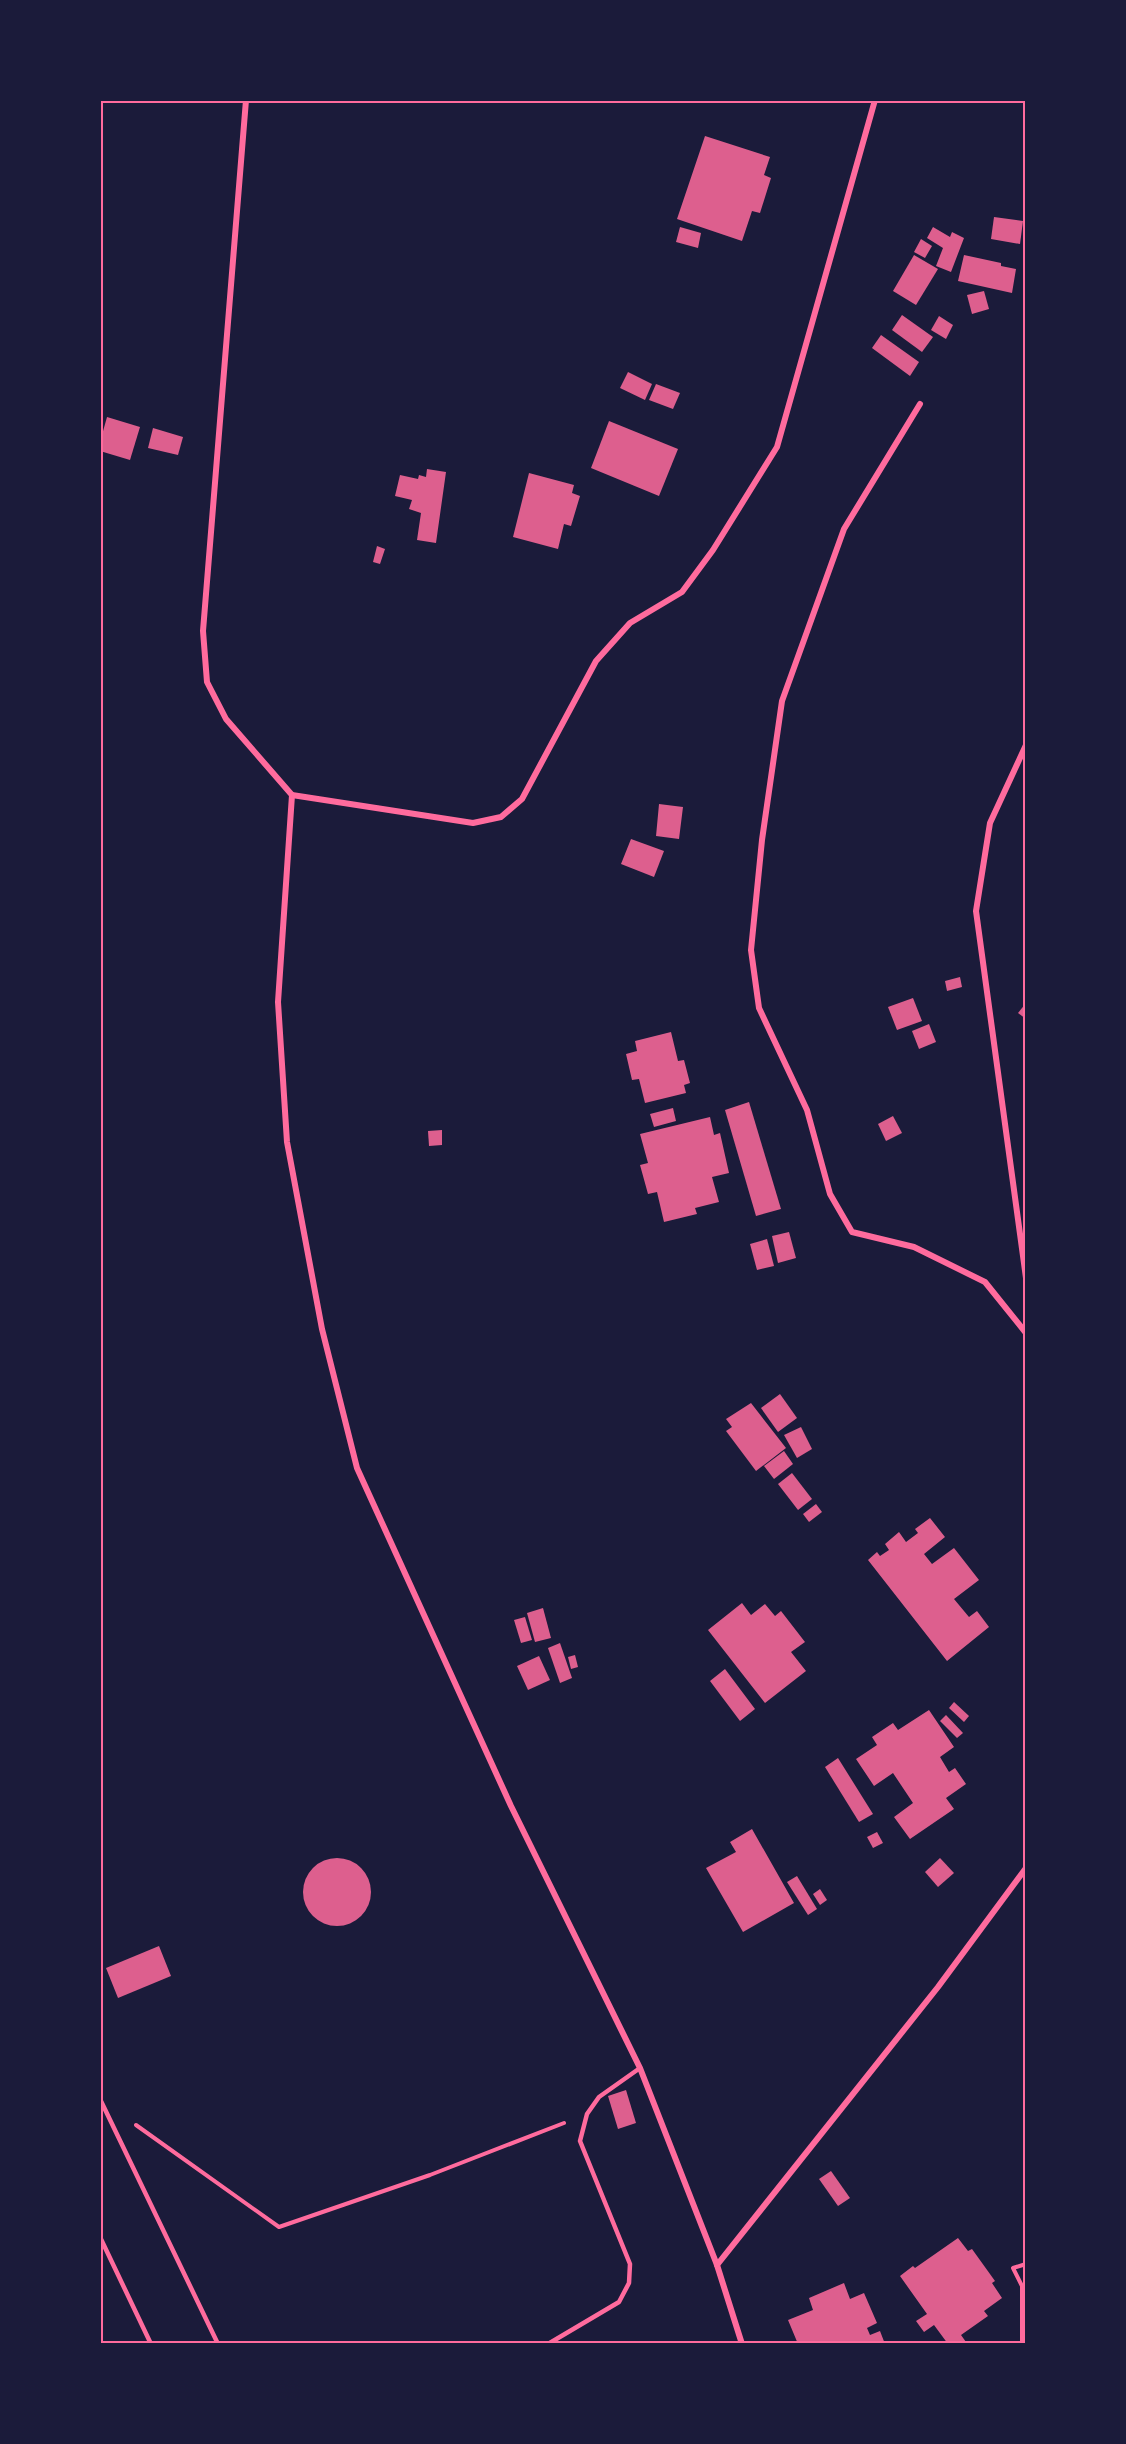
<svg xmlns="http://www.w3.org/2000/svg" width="1126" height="2444" font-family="'Open Sans',sans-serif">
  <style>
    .building { fill: #dd5f8e }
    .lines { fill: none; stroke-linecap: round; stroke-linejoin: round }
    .path { stroke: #ff6b9d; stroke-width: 4 }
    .service { stroke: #ff6b9d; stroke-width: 4.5 }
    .minor { stroke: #ff6b9d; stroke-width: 6 }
    .neatline { fill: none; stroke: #ff6b9d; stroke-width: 2 }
  </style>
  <rect width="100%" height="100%" fill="#1b1b3a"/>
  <g class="building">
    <polygon points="705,136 770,157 764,175 771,178 760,213 752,211 742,241 677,219"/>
    <polygon points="994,217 1023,221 1020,244 991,239"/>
    <polygon points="680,227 701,233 698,248 676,242"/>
    <polygon points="933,227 950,237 952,232 964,238 951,272 936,266 943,248 927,238"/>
    <polygon points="921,239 932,246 925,258 914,252"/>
    <polygon points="914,255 938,269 916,305 893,291"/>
    <polygon points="964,255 1001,263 1001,266 1016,269 1012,293 958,281"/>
    <polygon points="984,291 989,309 972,314 967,295"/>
    <polygon points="902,315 933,337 922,352 892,330"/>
    <polygon points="939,316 953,325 946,339 931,330"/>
    <polygon points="881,335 919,362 910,376 872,348"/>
    <polygon points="628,372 652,384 645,400 620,388"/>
    <polygon points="656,384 680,393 673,409 649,400"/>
    <polygon points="107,417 140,427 130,460 100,451 100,442"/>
    <polygon points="609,421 678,449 659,496 591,468"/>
    <polygon points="153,428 183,437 178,455 148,448"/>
    <polygon points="427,469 446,472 436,543 417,540 421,513 409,509 412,500 395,496 400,475 418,479 419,475 426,477"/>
    <polygon points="529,473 574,485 572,493 580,496 571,526 564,524 558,549 513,537"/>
    <polygon points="377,546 385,549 380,564 373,562"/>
    <polygon points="659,804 683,807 679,839 656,836"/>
    <polygon points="631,839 664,851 654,877 621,864"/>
    <polygon points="960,977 962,987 947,991 945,981"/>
    <polygon points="913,998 922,1021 897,1030 888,1007"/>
    <polygon points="1026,1003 1026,1019 1018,1013"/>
    <polygon points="929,1024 936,1042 919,1049 912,1031"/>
    <polygon points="671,1032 678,1061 684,1060 690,1083 684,1085 686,1093 645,1103 639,1079 632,1080 626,1054 637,1051 635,1041"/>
    <polygon points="749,1102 781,1209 756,1216 725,1110"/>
    <polygon points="673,1108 676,1121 654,1127 650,1114"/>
    <polygon points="893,1116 902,1133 886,1141 878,1124"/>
    <polygon points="710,1117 714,1135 720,1133 729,1173 712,1177 719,1202 695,1208 697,1214 664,1222 657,1192 648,1194 640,1165 648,1163 640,1134"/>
    <polygon points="442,1130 442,1145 429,1146 428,1131"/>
    <polygon points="789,1232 796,1258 778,1263 772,1236"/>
    <polygon points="767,1239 774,1266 757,1270 750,1244"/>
    <polygon points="780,1394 797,1418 778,1432 761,1408"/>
    <polygon points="751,1403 786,1448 756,1471 726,1431 732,1427 726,1419"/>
    <polygon points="801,1427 812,1449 797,1458 784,1435"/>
    <polygon points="784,1451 793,1464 774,1479 764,1466"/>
    <polygon points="792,1473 812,1499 798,1510 778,1484"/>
    <polygon points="816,1504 822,1512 809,1522 803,1514"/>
    <polygon points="930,1518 945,1537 924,1554 932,1564 954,1548 979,1580 954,1599 969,1617 977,1611 989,1627 947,1661 868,1560 877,1552 880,1556 889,1550 885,1544 899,1532 906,1542 918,1533 915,1529"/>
    <polygon points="742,1603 751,1615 765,1604 775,1616 781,1611 805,1642 791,1652 806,1671 765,1703 708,1630"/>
    <polygon points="543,1608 551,1638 535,1642 527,1613"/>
    <polygon points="525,1617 532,1640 521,1643 514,1620"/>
    <polygon points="560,1643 572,1678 560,1683 548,1648"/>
    <polygon points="575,1655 578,1667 571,1669 568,1657"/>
    <polygon points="539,1656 550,1680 528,1690 517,1666"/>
    <polygon points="725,1669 755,1709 740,1721 710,1681"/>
    <polygon points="954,1702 969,1716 964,1722 949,1708"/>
    <polygon points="929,1710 954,1747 940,1757 949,1772 955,1768 966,1784 946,1798 954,1809 910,1839 894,1817 913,1803 893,1773 874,1786 856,1759 877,1745 872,1737 893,1723 898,1730"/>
    <polygon points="946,1715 963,1733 957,1738 940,1721"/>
    <polygon points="838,1758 873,1814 859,1822 825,1767"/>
    <polygon points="752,1829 794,1903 743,1932 706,1868 736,1852 730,1842"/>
    <polygon points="877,1832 883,1843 873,1848 867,1837"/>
    <circle cx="337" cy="1892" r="34"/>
    <polygon points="940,1858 954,1873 938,1887 925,1872"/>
    <polygon points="797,1876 817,1909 808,1915 787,1882"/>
    <polygon points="820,1889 827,1900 820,1905 813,1894"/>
    <polygon points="159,1946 171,1976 118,1998 106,1968"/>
    <polygon points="626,2090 636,2123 618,2129 608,2096"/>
    <polygon points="831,2171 850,2198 838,2206 819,2179"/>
    <polygon points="958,2238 968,2251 972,2249 995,2281 992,2283 1002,2298 984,2311 988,2316 961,2335 966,2342 948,2344 934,2325 924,2332 916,2321 927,2314 900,2276 913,2266 915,2268"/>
    <polygon points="844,2283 850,2299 864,2293 877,2323 867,2328 870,2335 880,2331 885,2344 798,2344 788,2320 813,2310 809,2298"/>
  </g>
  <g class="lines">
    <g class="path">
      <polyline points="136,2125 279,2227 430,2175 564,2123"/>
      <polyline points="1022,2344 1022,2286 1013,2268 1026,2264"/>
    </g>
    <g class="service">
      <polyline points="100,2099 218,2344"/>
      <polyline points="100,2237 151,2344"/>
      <polyline points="548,2344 619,2302 629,2283 630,2264 580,2141 587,2114 599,2097 640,2068"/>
    </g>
    <g class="minor">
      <polyline points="246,100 203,631 207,682 226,719 292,795 278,1002 287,1142 322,1329 357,1468 511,1806 640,2068 717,2265 742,2344"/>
      <polyline points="920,404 844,529 782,701 762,840 751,950 759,1008 807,1110 830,1194 852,1232 914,1247 985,1282 1026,1333"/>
      <polyline points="1026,745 990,823 976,911 1026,1278"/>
      <polyline points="292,795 473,823 501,817 522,799 596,661 630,623 682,592 713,550 777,447 875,100"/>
      <polyline points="717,2265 938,1987 1026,1868"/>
    </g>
  </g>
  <rect width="1126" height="2444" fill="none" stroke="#1b1b3a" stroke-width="204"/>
  <rect x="102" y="102" width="922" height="2240" class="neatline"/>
</svg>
